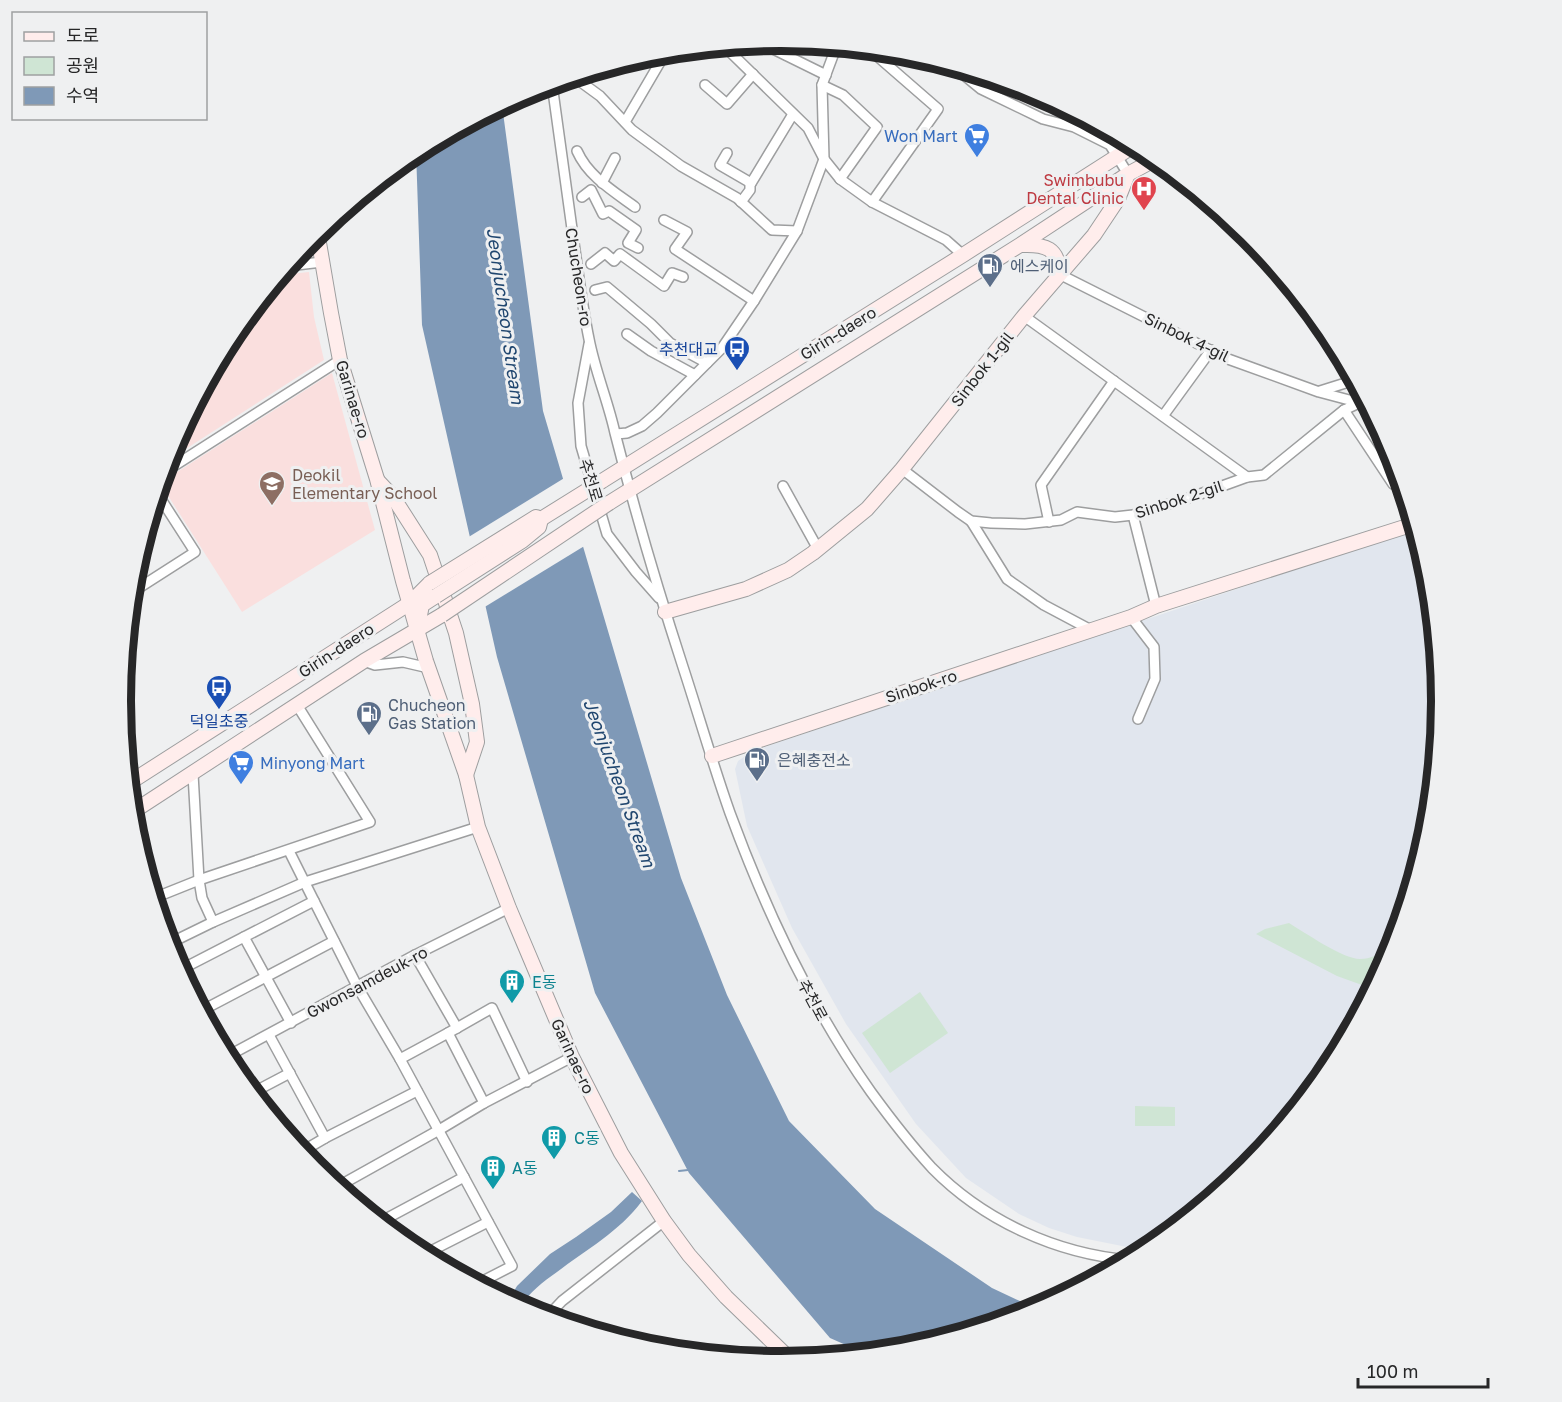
<svg xmlns="http://www.w3.org/2000/svg" width="1562" height="1402" font-family="'Golos Text','Noto Sans KR',sans-serif">
  <style>
    .built { fill: #e1e6ee }
    .education { fill: #fadfde }
    .green { fill: #cfe5d4 }
    .water { fill: #7f99b7 }
    .pier { fill: #eff0f1 }
    .lines { fill: none; stroke-linecap: round; stroke-linejoin: round }
    .stream { stroke: #7f99b7; stroke-width: 2 }
    .street-casing { stroke: #9d9e9f; stroke-width: 12 }
    .secondary-casing { stroke: #9d9e9f; stroke-width: 16 }
    .street { stroke: #fff; stroke-width: 9 }
    .secondary { stroke: #ffedec; stroke-width: 14 }
    .secondary-bridge-casing { stroke: #9d9e9f; stroke-width: 16; stroke-linecap: butt }
    .secondary-bridge { stroke: #ffedec; stroke-width: 14 }
    .labels { text-anchor: middle; dominant-baseline: central; stroke-width: 6; stroke-linejoin: round; paint-order: stroke }
    .shop-label { font-size: 16px; fill: #366cbe; stroke: #eff0f1; text-anchor: end }
    .health-label { font-size: 16px; fill: #be3a42; stroke: #eff0f1; text-anchor: end }
    .service-label { font-size: 16px; fill: #4e5e75; stroke: #eff0f1; text-anchor: start }
    .street-label { font-size: 16px; fill: #272728; stroke: #eff0f1 }
    .transit-label { font-size: 16px; fill: #164399; stroke: #eff0f1; text-anchor: end }
    .education-label { font-size: 16px; fill: #785e54; stroke: #eff0f1; text-anchor: start }
    .culture-label { font-size: 16px; fill: #0d838f; stroke: #eff0f1; text-anchor: start }
    .water-label { font-size: 18px; font-style: italic; fill: #20466f; stroke: #eff0f1 }
    .rim { fill: none; stroke: #272728; stroke-width: 8 }
  </style>
  <rect width="100%" height="100%" fill="#eff0f1"/>
  <polygon class="built" points="1416,529 1429,572 1441,701 1429,830 1391,954 1330,1068 1248,1168 1147,1251 1077,1237 1049,1228 1019,1214 966,1178 916,1124 846,1024 792,928 747,826 735,769 738,761 753,751"/>
  <g class="education">
    <polygon points="309,272 314,317 324,360 167,461 171,448 232,334 280,275"/>
    <polygon points="332,373 375,530 242,612 160,483"/>
  </g>
  <g class="green">
    <path d="M1289,923C1304,932 1343,959 1360,959C1372,959 1378,952 1391,953L1373,989L1337,976L1256,934L1265,929Z"/>
    <polygon points="920,992 948,1033 890,1073 862,1033"/>
    <polygon points="1135,1106 1175,1107 1175,1126 1135,1126"/>
  </g>
  <g class="water">
    <polygon points="502,105 543,411 681,878 727,995 789,1121 875,1209 992,1288 1037,1309 1033,1311 910,1349 864,1353 830,1338 689,1173 595,993 497,657 422,325 416,151"/>
    <path d="M632,1192L642,1201C620,1231 586,1250 557,1272C543,1282 529,1292 521,1307L508,1301L517,1286L550,1254L576,1237L611,1212Z"/>
  </g>
  <polygon class="pier" points="566,477 586,545 483,608 467,538"/>
  <g class="lines">
    <polyline class="stream" points="679,1171 688,1170"/>
    <defs>
      <g id="street">
        <polyline points="761,43 826,75"/>
        <polyline points="724,46 808,128 824,159 840,179 872,202 946,240 963,255"/>
        <polyline points="869,49 938,109 872,202"/>
        <polyline points="895,52 964,75 981,89 1043,119 1074,127 1110,145 1128,174"/>
        <polyline points="834,53 850,47"/>
        <polyline points="786,55 792,42"/>
        <polyline points="574,77 600,96 632,130 681,166 737,198 772,230 797,231"/>
        <path d="M552,84C559,134 566,185 573,236C578,270 582,305 589,339C595,371 608,401 615,433C635,512 658,590 683,667C699,716 713,765 730,813C766,911 810,1006 871,1092C890,1118 910,1144 932,1168C984,1221 1057,1254 1130,1260"/>
        <polyline points="705,85 727,104 753,74"/>
        <polyline points="822,85 843,95 877,127 840,179"/>
        <polyline points="625,122 666,52"/>
        <path d="M577,151C588,176 613,191 635,207"/>
        <polyline points="727,153 720,165 751,183"/>
        <polyline points="602,183 615,158"/>
        <polyline points="582,197 591,190 603,214 609,211 636,230 628,243 638,248"/>
        <polyline points="741,202 750,190 750,185 793,114"/>
        <polyline points="664,220 687,232 675,249 754,301"/>
        <polyline points="591,264 605,253 614,261 620,254 664,286 672,273 683,277"/>
        <polyline points="288,266 322,262"/>
        <polyline points="1059,274 1228,359 1319,392 1368,405"/>
        <polyline points="595,290 607,287 651,324 670,343 707,363"/>
        <polyline points="1024,316 1247,477"/>
        <polyline points="627,334 651,351 695,375"/>
        <polyline points="589,344 578,403 581,446 607,534 636,572 659,598"/>
        <polyline points="1320,391 1355,380"/>
        <polyline points="1344,410 1393,484 1404,489"/>
        <polyline points="1163,416 1211,350"/>
        <polyline points="616,434 627,433 642,426 657,413 722,348 754,301 797,231 824,159 822,85 834,53 830,45"/>
        <polyline points="902,469 958,512 971,521 991,523 1025,524 1061,520 1077,512 1115,517 1133,515 1192,497 1247,477 1264,475 1344,410 1359,403"/>
        <polyline points="163,473 340,360"/>
        <polyline points="783,486 818,549"/>
        <polyline points="1133,515 1156,606"/>
        <polyline points="971,521 1007,579 1044,605 1091,630"/>
        <polyline points="1049,522 1041,485 1114,381"/>
        <polyline points="131,593 195,552 157,493"/>
        <polyline points="1131,617 1154,647 1155,679 1138,719"/>
        <polyline points="364,661 375,665 403,662 429,668"/>
        <polyline points="193,774 199,880 202,898 213,922"/>
        <polyline points="289,851 314,901"/>
        <polyline points="154,898 199,880 370,822 297,705"/>
        <polyline points="244,937 291,1023"/>
        <polyline points="168,944 213,922 305,882 478,827"/>
        <polyline points="415,955 457,1028"/>
        <polyline points="180,970 314,901 357,986 400,1059 512,1266 477,1284"/>
        <polyline points="201,1011 334,941"/>
        <polyline points="448,1033 492,1008 527,1082"/>
        <polyline points="269,1035 325,1138"/>
        <polyline points="226,1057 415,955 509,908"/>
        <polyline points="400,1059 448,1033 484,1103"/>
        <polyline points="252,1093 290,1073"/>
        <polyline points="301,1152 325,1138 417,1091"/>
        <polyline points="337,1187 439,1130 484,1103 572,1057"/>
        <polyline points="380,1222 464,1177"/>
        <polyline points="423,1255 488,1222"/>
        <polyline points="547,1317 562,1301 664,1221"/>
      </g>
      <g id="secondary">
        <polyline points="317,231 331,313 340,360 377,479 403,581 426,661 466,775 478,827 509,908 572,1057 621,1153 664,1221 689,1255 726,1297 791,1360"/>
        <path d="M1022,245C1045,244 1059,248 1059,274"/>
        <polyline points="378,481 393,497 430,555 456,633 472,704 477,742 466,775"/>
        <polyline points="602,481 963,255 1135,145"/>
        <polyline points="609,503 1020,245 1128,174 1156,159"/>
        <polyline points="665,612 746,589 788,570 813,553 867,509 902,469 1024,316 1094,235 1118,199 1128,174"/>
        <polyline points="418,626 422,605 436,596"/>
        <polyline points="712,756 1131,617 1156,606 1414,524"/>
        <polyline points="129,783 410,603 430,583"/>
        <polyline points="131,813 364,661 442,615"/>
      </g>
    </defs>
    <use href="#street" class="street-casing"/>
    <use href="#secondary" class="secondary-casing"/>
    <use href="#street" class="street"/>
    <use href="#secondary" class="secondary"/>
    <defs>
      <g id="secondary-bridge">
        <polyline points="430,583 536,517 541,519 602,481"/>
        <polyline points="436,596 522,541 539,527 541,519"/>
        <polyline points="442,615 609,503"/>
      </g>
    </defs>
    <use href="#secondary-bridge" class="secondary-bridge-casing"/>
    <use href="#secondary-bridge" class="secondary-bridge"/>
  </g>
  <defs>
    <symbol id="supermarket-pin" viewBox="-11 -11 22 30"><path d="M0 17L-7.5 6A9.5 9.5 0 1 1 7.5 6Z" fill="#3f7fe0" stroke="#eff0f1"/><path d="M-6-5.5h2.5l.6 2H6L4.5 2H-2.5L-4.4-4H-6ZM-1.5 3.2a1.3 1.3 0 1 0 .1 0ZM3 3.2a1.3 1.3 0 1 0 .1 0Z" fill="#fff"/></symbol>
    <symbol id="hospital-pin" viewBox="-11 -11 22 30"><path d="M0 17L-7.5 6A9.5 9.5 0 1 1 7.5 6Z" fill="#e0444e" stroke="#eff0f1"/><path d="M-5-5h3v3.5h4V-5h3V5h-3V1.5h-4V5h-3Z" fill="#fff"/></symbol>
    <symbol id="fuel-pin" viewBox="-11 -11 22 30"><path d="M0 17L-7.5 6A9.5 9.5 0 1 1 7.5 6Z" fill="#5c6f8a" stroke="#eff0f1"/><path d="M-5.5-6h7V0h2V4h1.3V-2.5L3-4.5l.8-.8L6-3V5H2.5V1h-1V6h-7ZM-4.2-4.7v3.2H.2V-4.7Z" fill="#fff"/></symbol>
    <symbol id="bus-pin" viewBox="-11 -11 22 30"><path d="M0 17L-7.5 6A9.5 9.5 0 1 1 7.5 6Z" fill="#1a4fb4" stroke="#eff0f1"/><path d="M-5-6H5V4H4V6H2V4H-2V6H-4V4H-5ZM-3.5-4V0h7V-4ZM-3.5 1.2v1.5H-2V1.2ZM2 1.2v1.5H3.5V1.2Z" fill="#fff"/></symbol>
    <symbol id="school-pin" viewBox="-11 -11 22 30"><path d="M0 17L-7.5 6A9.5 9.5 0 1 1 7.5 6Z" fill="#8d6e63" stroke="#eff0f1"/><path d="M0-5L7-2L0 1L-7-2ZM-4 1L0 2.5L4 1V4Q0 6-4 4Z" fill="#fff"/></symbol>
    <symbol id="building-pin" viewBox="-11 -11 22 30"><path d="M0 17L-7.5 6A9.5 9.5 0 1 1 7.5 6Z" fill="#0f9aa8" stroke="#eff0f1"/><path d="M-4-6H4V6H1V3H-1V6H-4ZM-2.5-4.3h1.7v1.8h-1.7ZM.8-4.3h1.7v1.8H.8ZM-2.5-1h1.7V.8h-1.7ZM.8-1h1.7V.8H.8Z" fill="#fff"/></symbol>
  </defs>
  <g fill-rule="evenodd">
    <use href="#supermarket-pin" x="962" y="121" width="30" height="40"/>
    <use href="#hospital-pin" x="1129" y="174" width="30" height="40"/>
    <use href="#fuel-pin" x="975" y="251" width="30" height="40"/>
    <use href="#bus-pin" x="722" y="334" width="30" height="40"/>
    <use href="#school-pin" x="257" y="469" width="30" height="40"/>
    <use href="#bus-pin" x="204" y="673" width="30" height="40"/>
    <use href="#fuel-pin" x="354" y="699" width="30" height="40"/>
    <use href="#fuel-pin" x="742" y="745" width="30" height="40"/>
    <use href="#supermarket-pin" x="226" y="748" width="30" height="40"/>
    <use href="#building-pin" x="497" y="967" width="30" height="40"/>
    <use href="#building-pin" x="539" y="1123" width="30" height="40"/>
    <use href="#building-pin" x="478" y="1153" width="30" height="40"/>
  </g>
  <g class="labels">
    <g class="shop-label">
      <text x="958" y="136">Won Mart</text>
      <text x="260" y="763" text-anchor="start">Minyong Mart</text>
    </g>
    <g class="health-label">
      <text x="1124" y="180">Swimbubu<tspan x="1124" dy="18">Dental Clinic</tspan></text>
    </g>
    <g class="service-label">
      <text x="1010" y="266">에스케이</text>
      <text x="388" y="705">Chucheon<tspan x="388" dy="18">Gas Station</tspan></text>
      <text x="777" y="760">은혜충전소</text>
    </g>
    <g class="street-label">
      <text transform="translate(579 277) rotate(81)">Chucheon-ro</text>
      <text transform="translate(838 333) rotate(-32)">Girin-daero</text>
      <text transform="translate(1187 337) rotate(26)">Sinbok 4-gil</text>
      <text transform="translate(982 369) rotate(-52)">Sinbok 1-gil</text>
      <text transform="translate(353 399) rotate(73)">Garinae-ro</text>
      <text transform="translate(591 480) rotate(73)">추천로</text>
      <text transform="translate(1179 499) rotate(-18)">Sinbok 2-gil</text>
      <text transform="translate(336 650) rotate(-33)">Girin-daero</text>
      <text transform="translate(921 686) rotate(-18)">Sinbok-ro</text>
      <text transform="translate(367 982) rotate(-28)">Gwonsamdeuk-ro</text>
      <text transform="translate(813 1000) rotate(62)">추천로</text>
      <text transform="translate(573 1056) rotate(65)">Garinae-ro</text>
    </g>
    <g class="transit-label">
      <text x="718" y="349">추천대교</text>
      <text x="219" y="721" text-anchor="middle">덕일초중</text>
    </g>
    <g class="education-label">
      <text x="292" y="475">Deokil<tspan x="292" dy="18">Elementary School</tspan></text>
    </g>
    <g class="culture-label">
      <text x="532" y="982">E동</text>
      <text x="574" y="1138">C동</text>
      <text x="512" y="1168">A동</text>
    </g>
    <g class="water-label">
      <text transform="translate(506 316) rotate(82)">Jeonjucheon Stream</text>
      <text transform="translate(620 783) rotate(70)">Jeonjucheon Stream</text>
    </g>
  </g>
  <path d="M0 0H1562V1402H0ZM131 701a650 650 0 1 1 1300 0a650 650 0 1 1-1300 0Z" fill="#eff0f1" fill-rule="evenodd"/>
  <path class="rim" d="M131 701a650 650 0 1 1 1300 0a650 650 0 1 1-1300 0Z"/>
  <rect x="12" y="12" width="195" height="108" fill="#eff0f1" stroke="#9fa0a1" stroke-width="1.5"/>
  <rect x="24" y="32" width="30" height="9" fill="#ffedec" stroke="#9fa0a1" stroke-width="1.5"/>
  <text x="66" y="42" font-size="18" fill="#272728">도로</text>
  <rect x="24" y="57" width="30" height="18" fill="#cfe5d4" stroke="#9fa0a1" stroke-width="1.5"/>
  <text x="66" y="72" font-size="18" fill="#272728">공원</text>
  <rect x="24" y="87" width="30" height="18" fill="#7f99b7" stroke="#9fa0a1" stroke-width="1.5"/>
  <text x="66" y="102" font-size="18" fill="#272728">수역</text>
  <path d="M1358 1378v9h130v-9" fill="none" stroke="#272728" stroke-width="3"/>
  <text x="1367" y="1378" font-size="18" fill="#272728" stroke="#eff0f1" stroke-width="4.5" paint-order="stroke">100 m</text>
</svg>
